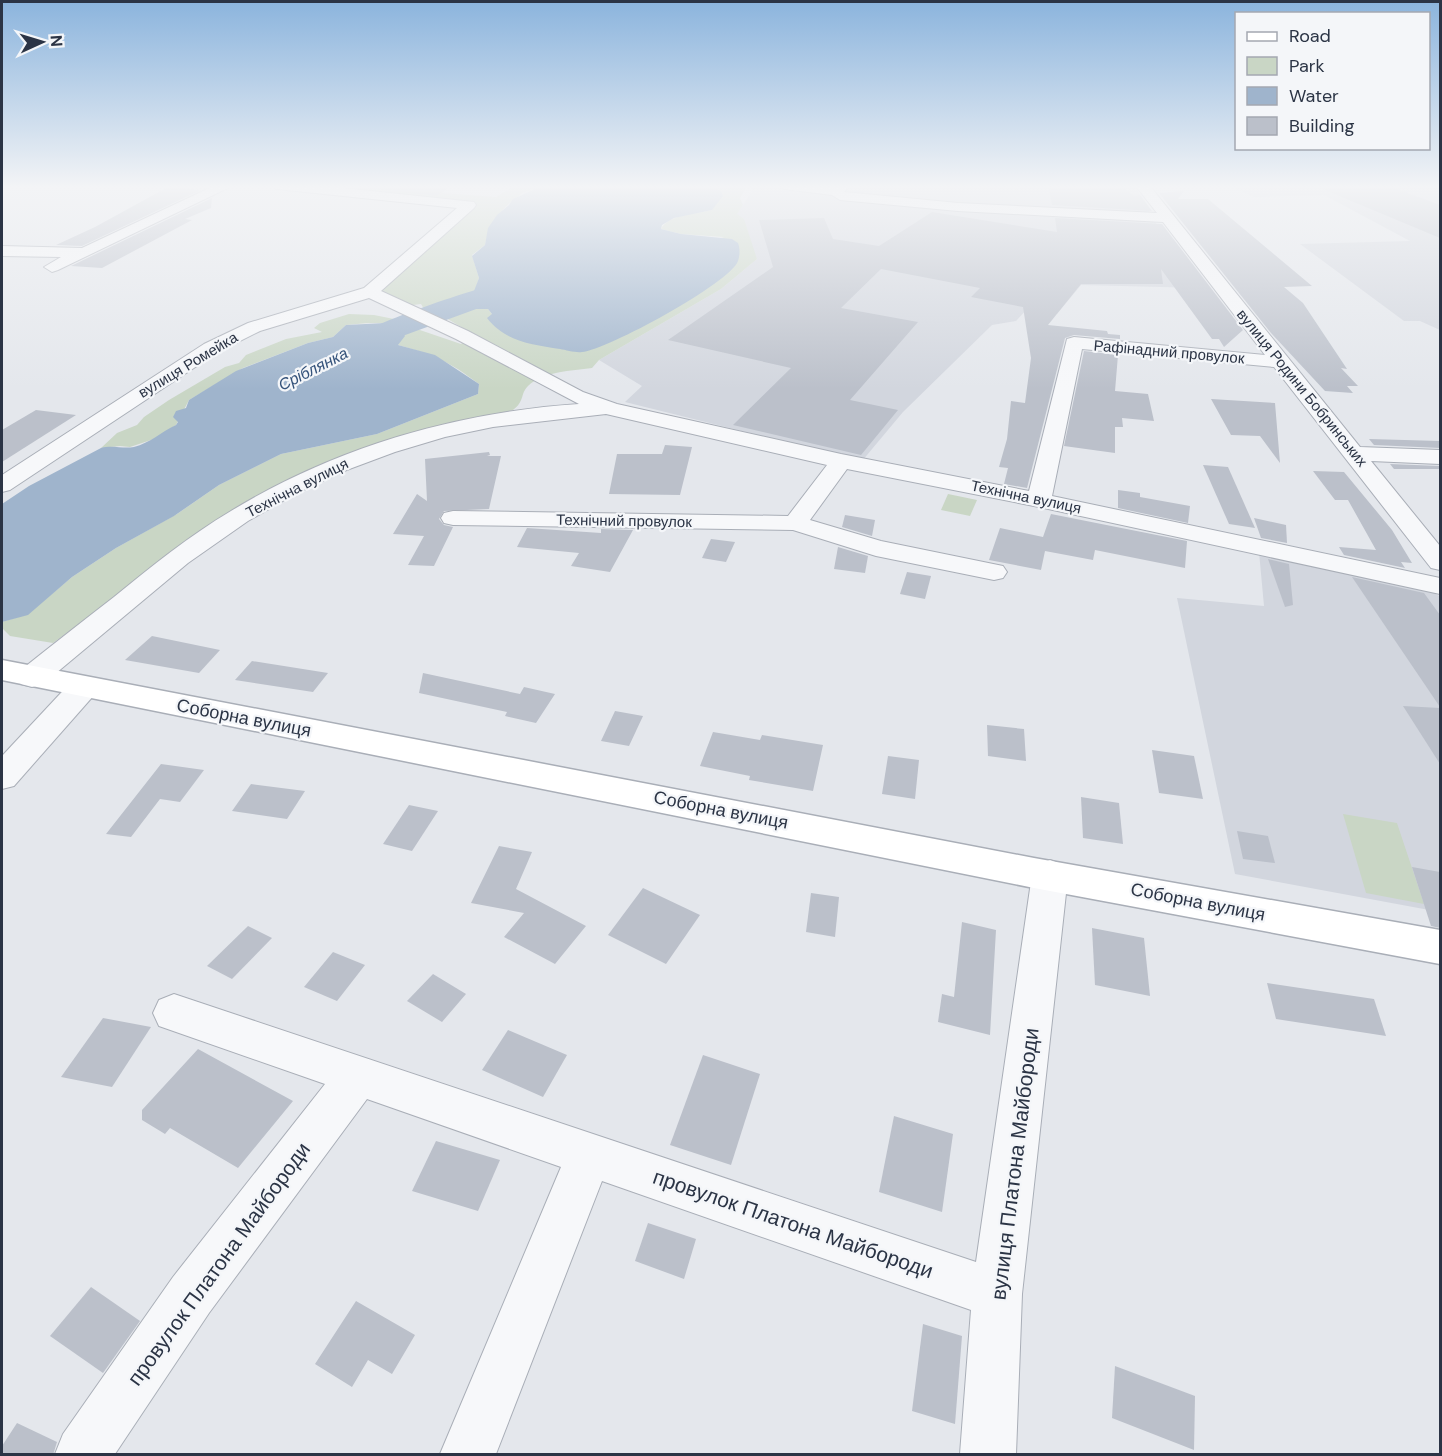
<svg xmlns="http://www.w3.org/2000/svg" width="1442" height="1456" font-family="'DM Sans',sans-serif">
  <style>
    .built { fill: #d2d6de }
    .green { fill: #c9d6c5 }
    .water { fill: #9fb4cc }
    .lines { fill: none; stroke-linecap: round; stroke-linejoin: round }
    .river { fill: #9fb4cc; fill-rule: evenodd }
    .building { fill: #bbc0ca }
    .minor-casing { stroke: #a9aeb7; stroke-width: 2 }
    .secondary-casing { stroke: #a9aeb7; stroke-width: 3 }
    .minor { fill: #f7f8fa; fill-rule: evenodd }
    .secondary { fill: #fff; fill-rule: evenodd }
    .labels { text-anchor: middle; dominant-baseline: central; stroke-width: 4.5; stroke-linejoin: round; paint-order: stroke }
    .far-street-label { font-size: 15px; fill: #2b3445; stroke: #f4f6f9 }
    .far-water-label { font-size: 16px; font-style: italic; fill: #34527a; stroke: #f4f6f9 }
    .street-label { font-size: 18px; fill: #2b3445; stroke: #f4f6f9 }
    .near-street-label { font-size: 21px; fill: #2b3445; stroke: #f4f6f9 }
  </style>
  <rect width="100%" height="100%" fill="#e4e7ec"/>
  <g class="built">
    <polygon points="756,185 1134,185 1168,244 1201,288 1081,285 1057,314 1028,308 1016,321 992,325 903,412 862,461 625,402 642,386 599,360 721,289 757,259 737,214"/>
    <polygon points="1228,185 1440,185 1440,330 1420,321 1404,321 1300,244 1410,241 1324,195 1254,197"/>
    <polygon points="1259,552 1433,589 1437,595 1440,596 1440,912 1235,874 1177,598 1264,606"/>
  </g>
  <g class="green">
    <path d="M301,185H335L496,197L516,185H538C533,191 527,190 521,194C502,208 490,222 485,245L472,255L479,278L475,291L446,307L424,309L421,304L405,306L375,292L475,204Z"/>
    <path d="M588,185H744L745,190L740,198L743,205L737,214L744,219L757,259L721,289L599,360L592,368C571,371 544,371 528,386C520,394 525,401 513,410L450,426L220,523L176,548L141,579L53,643L10,636L2,628V622L28,614L72,577L116,548L177,514L219,485L281,454L377,434L478,394L479,384C449,361 433,355 398,345L406,330L414,328L461,344L473,334L446,318L471,309H488L492,314L724,237L681,234L661,229C669,214 697,214 712,210L714,188Z"/>
    <polygon points="349,314 374,315 399,320 391,323 368,323 346,325 333,337 308,343 243,368 189,400 176,425 154,439 130,447 120,446 101,448 117,433 137,425 144,417 169,400 225,367 239,363 246,355 286,339 322,332 314,328 320,323"/>
    <polygon points="948,494 977,500 970,516 941,510"/>
    <polygon points="1343,814 1397,823 1424,904 1366,893"/>
  </g>
  <g class="water">
    <path d="M538,185L714,188L721,191L723,196L712,210L674,218L662,225L661,229L681,234L732,239L738,243C740,248 740,255 738,261C730,283 607,350 582,352C576,353 566,350 560,349C531,344 506,342 487,318L492,314L488,309H471L446,318L424,309L446,307L474,291L479,278L472,256L485,245L488,228L497,215L509,205L513,199L533,190Z"/>
    <path d="M405,322L414,328L403,333L405,336L398,345L435,355L479,384L478,394L377,434L281,454L219,485L174,516L116,548L72,577L28,615L2,622V504L29,486L101,448C112,445 123,449 134,447C150,443 161,432 176,425L178,422L173,417L176,411L186,408L189,400L236,371L308,343L333,337L346,325Z"/>
  </g>
  <g class="lines">
    <path class="river" d="M500,283L509,285L513,291L509,297L397,338L357,358L346,361L335,358L331,352C346,331 470,290 500,283Z"/>
  </g>
  <g class="building">
    <polygon points="344,185 452,185 437,196"/>
    <polygon points="1048,185 1118,185 1135,196 1140,195 1152,211 1052,205"/>
    <polygon points="1313,185 1386,185 1440,205 1440,238"/>
    <polygon points="168,187 201,190 82,246 56,245 95,227"/>
    <polygon points="1184,191 1178,199 1208,199 1312,286 1284,287 1303,303 1347,369 1341,368 1358,386 1347,386 1353,393 1325,391 1271,333 1159,193"/>
    <polygon points="212,198 211,208 185,219 192,220 102,268 71,266"/>
    <polygon points="932,212 1057,232 1055,218 1162,224 1243,330 1224,347 1219,339 1212,339 1161,269 1163,284 1081,284 1048,325 1107,331 1108,334 1120,335 1120,339 1074,335 1065,338 1027,488 1004,484 1008,468 999,467 1007,439 1011,401 1025,403 1031,358 1023,307 971,297 980,288 881,269 841,308 918,322 850,400 898,410 861,455 733,425 791,368 668,340 773,267 759,220 824,218 833,239 879,246"/>
    <polygon points="1084,351 1118,355 1115,391 1148,394 1154,421 1122,418 1123,427 1115,427 1115,453 1064,446"/>
    <polygon points="1211,399 1275,403 1280,463 1260,436 1231,435"/>
    <polygon points="36,410 76,415 2,462 2,430"/>
    <polygon points="1369,439 1440,441 1440,448 1374,445"/>
    <polygon points="665,445 692,447 680,495 609,494 617,454 662,454"/>
    <polygon points="489,452 490,455 487,456 501,456 489,509 444,511 439,519 444,525 453,527 434,566 408,565 424,536 393,534 417,494 427,501 425,459"/>
    <polygon points="1390,464 1440,466 1440,469 1394,469"/>
    <polygon points="1203,465 1228,467 1255,528 1229,524"/>
    <polygon points="1313,471 1344,472 1392,530 1412,563 1401,562 1405,568 1344,555 1339,547 1376,550 1348,500 1335,500"/>
    <polygon points="1118,490 1140,493 1140,497 1190,506 1188,523 1118,508"/>
    <polygon points="1051,514 1187,541 1185,568 1095,550 1093,560 1045,551 1041,570 989,560 1000,528 1043,537"/>
    <polygon points="845,515 875,520 872,536 842,527"/>
    <polygon points="1254,518 1286,525 1287,543 1261,538"/>
    <polygon points="527,528 601,533 601,529 633,530 610,572 571,566 579,553 517,547"/>
    <polygon points="711,539 735,542 726,562 702,558"/>
    <polygon points="838,547 868,556 865,573 834,569"/>
    <polygon points="1268,559 1289,564 1293,605 1285,607"/>
    <polygon points="907,572 931,576 925,599 900,594"/>
    <polygon points="1352,577 1424,593 1440,615 1440,707"/>
    <polygon points="152,636 220,650 199,673 125,660"/>
    <polygon points="252,661 328,673 313,692 235,680"/>
    <polygon points="423,673 520,694 524,687 555,694 536,723 505,716 507,712 419,693"/>
    <polygon points="1403,706 1440,708 1440,764"/>
    <polygon points="615,711 643,716 629,746 601,741"/>
    <polygon points="987,725 1024,729 1026,761 988,756"/>
    <polygon points="713,732 760,740 762,735 823,745 813,791 749,780 750,776 700,766"/>
    <polygon points="1152,750 1194,756 1203,799 1159,793"/>
    <polygon points="888,756 919,760 915,799 882,794"/>
    <polygon points="161,764 204,770 180,802 160,799 131,837 106,834"/>
    <polygon points="251,784 305,791 287,819 232,811"/>
    <polygon points="1081,797 1119,803 1123,844 1083,838"/>
    <polygon points="409,805 438,811 412,851 383,844"/>
    <polygon points="1237,831 1268,836 1275,863 1243,859"/>
    <polygon points="499,846 532,852 516,889 586,926 555,964 504,937 524,913 471,903"/>
    <polygon points="1412,867 1440,872 1440,928 1431,926"/>
    <polygon points="643,888 700,915 666,964 608,935"/>
    <polygon points="811,893 839,897 835,937 806,932"/>
    <polygon points="962,922 996,930 990,1035 938,1022 942,994 954,997"/>
    <polygon points="248,926 272,938 232,979 207,966"/>
    <polygon points="1092,928 1144,938 1150,996 1095,985"/>
    <polygon points="333,952 365,965 337,1001 304,987"/>
    <polygon points="433,974 466,994 442,1022 407,1001"/>
    <polygon points="1267,983 1374,999 1386,1036 1276,1019"/>
    <polygon points="103,1018 151,1027 112,1087 61,1077"/>
    <polygon points="508,1030 567,1055 543,1097 482,1070"/>
    <polygon points="198,1049 293,1101 238,1168 170,1128 165,1134 142,1120 142,1110"/>
    <polygon points="703,1055 760,1074 731,1165 670,1145"/>
    <polygon points="894,1116 953,1134 942,1212 879,1192"/>
    <polygon points="436,1141 500,1160 478,1211 412,1191"/>
    <polygon points="648,1223 696,1239 684,1279 635,1261"/>
    <polygon points="91,1287 140,1321 103,1373 50,1336"/>
    <polygon points="356,1301 415,1335 392,1374 368,1360 352,1387 315,1364"/>
    <polygon points="923,1324 962,1336 955,1424 912,1411"/>
    <polygon points="1115,1366 1195,1396 1194,1450 1112,1418"/>
    <polygon points="17,1423 57,1442 53,1455 2,1455 2,1446"/>
  </g>
  <g class="lines">
    <defs>
      <g id="minor">
        <polygon points="216,185 234,185 58,270 52,272 44,267 61,257 2,256 2,246 82,248"/>
        <path d="M270,185H315L474,202L476,205L474,208L381,291L468,331L583,392L617,404L841,454L1029,491L1067,339L1074,337L1265,355L1163,222L958,211L840,200L832,195L784,189L777,185H850L844,192L958,203L1157,213L1135,185H1149L1360,447L1440,450V464L1371,461L1440,546V570L1431,568L1274,367L1082,349L1052,496L1440,578V594L1039,507L847,469L810,520L881,541L1003,566L1007,572L1003,578L994,580L876,556L793,530L453,525L444,523L441,518L444,513L453,511L788,516L827,465L606,414L493,427L445,437L395,452L344,471L295,494L248,521L188,563L43,684L32,687L21,684L17,677L21,670C52,645 83,621 114,597C152,566 189,536 231,511C336,447 457,412 579,404L456,339L369,298L260,331L218,352L10,490L2,492V475L204,344L248,323L364,288L457,208L277,189Z"/>
        <polygon points="84,677 95,680 99,687 95,694 14,786 2,789 2,756 73,680"/>
        <polygon points="1050,860 1063,865 1068,875 1022,1294 1016,1454 960,1454 971,1310 602,1181 496,1454 440,1454 561,1167 367,1099 209,1313 115,1454 55,1454 63,1434 173,1277 325,1084 159,1026 153,1013 159,1000 174,994 976,1262 1032,875 1037,865"/>
      </g>
      <polygon id="secondary" points="2,660 1034,858 1440,930 1440,964 1034,888 2,680"/>
    </defs>
    <use href="#minor" class="minor-casing"/>
    <use href="#secondary" class="secondary-casing"/>
    <use href="#minor" class="minor"/>
    <use href="#secondary" class="secondary"/>
  </g>
  <linearGradient id="sky" x2="0" y2="1"><stop stop-color="#8bb4dd"/><stop offset="0.48" stop-color="#f3f4f6"/><stop offset="1" stop-color="#f3f4f6" stop-opacity="0"/></linearGradient>
  <rect width="1442" height="389" fill="url(#sky)"/>
  <g class="labels">
    <g class="far-street-label">
      <text transform="translate(1169 352) rotate(5)">Рафінадний провулок</text>
      <text transform="translate(188 365) rotate(-31)">вулиця Ромейка</text>
      <text transform="translate(1302 388) rotate(51)">вулиця Родини Бобринських</text>
      <text transform="translate(297 488) rotate(-27)">Технічна вулиця</text>
      <text transform="translate(1026 497) rotate(12)">Технічна вулиця</text>
      <text transform="translate(624 521) rotate(1)">Технічний провулок</text>
    </g>
    <g class="far-water-label">
      <text transform="translate(313 369) rotate(-27)">Сріблянка</text>
    </g>
    <g class="street-label">
      <text transform="translate(244 718) rotate(11)">Соборна вулиця</text>
      <text transform="translate(721 810) rotate(11)">Соборна вулиця</text>
      <text transform="translate(1198 902) rotate(11)">Соборна вулиця</text>
    </g>
    <g class="near-street-label">
      <text transform="translate(1015 1164) rotate(-83)">вулиця Платона Майбороди</text>
      <text transform="translate(793 1224) rotate(19)">провулок Платона Майбороди</text>
      <text transform="translate(219 1264) rotate(-54)">провулок Платона Майбороди</text>
    </g>
  </g>
  <rect width="1442" height="1456" fill="none" stroke="#2b3445" stroke-width="6"/>
  <rect x="1235" y="12" width="195" height="138" fill="#f4f6f9" stroke="#a4a8b1" stroke-width="1.5"/>
  <rect x="1247" y="32" width="30" height="9" fill="#ffffff" stroke="#a4a8b1" stroke-width="1.5"/>
  <text x="1289" y="42" font-size="18" fill="#2b3445">Road</text>
  <rect x="1247" y="57" width="30" height="18" fill="#c9d6c5" stroke="#a4a8b1" stroke-width="1.5"/>
  <text x="1289" y="72" font-size="18" fill="#2b3445">Park</text>
  <rect x="1247" y="87" width="30" height="18" fill="#9fb4cc" stroke="#a4a8b1" stroke-width="1.5"/>
  <text x="1289" y="102" font-size="18" fill="#2b3445">Water</text>
  <rect x="1247" y="117" width="30" height="18" fill="#bbc0ca" stroke="#a4a8b1" stroke-width="1.5"/>
  <text x="1289" y="132" font-size="18" fill="#2b3445">Building</text>
  <g transform="translate(42 42) rotate(86)" stroke="#f4f6f9" stroke-width="4.5" paint-order="stroke">
  <path d="M0-4.5L10 22L0 15L-10 22Z" fill="#2b3445"/>
  <text y="-9" font-size="16" font-weight="bold" text-anchor="middle" fill="#2b3445">N</text>
  </g>
</svg>
